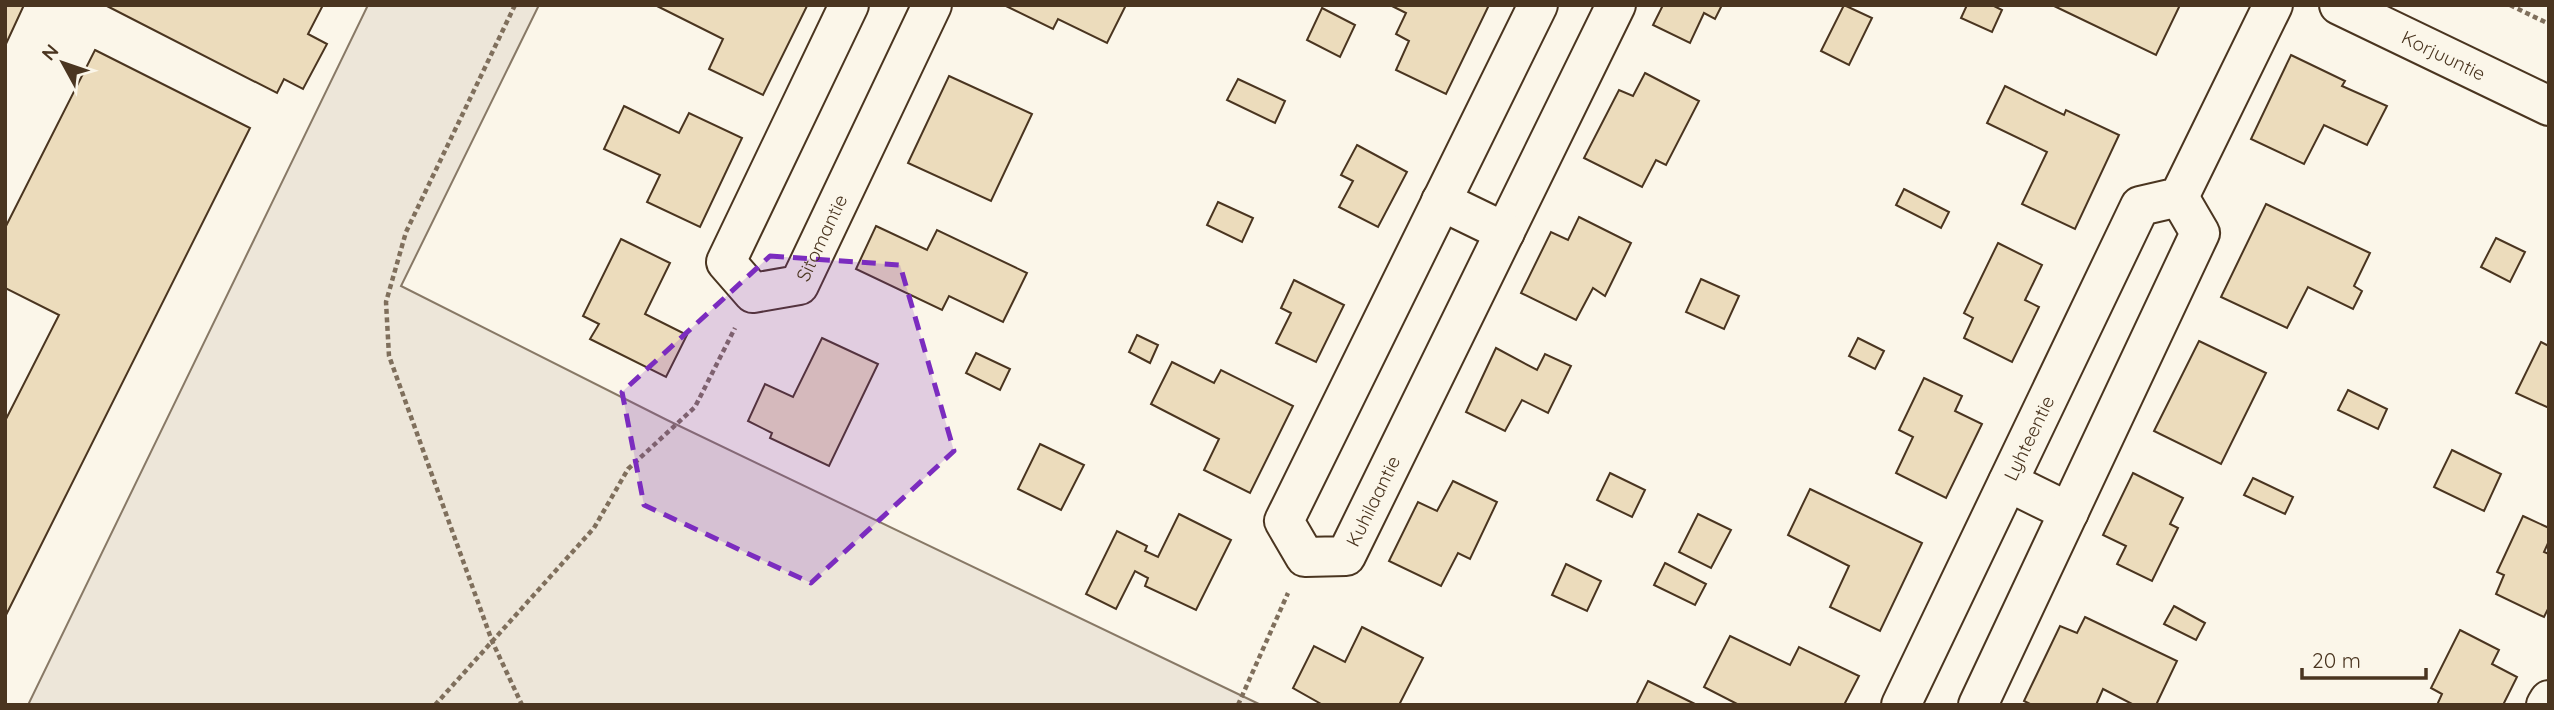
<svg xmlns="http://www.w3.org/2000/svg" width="2554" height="710" font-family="Quicksand,sans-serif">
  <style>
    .green { fill: #ede6d9; stroke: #887966; stroke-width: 2 }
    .building { fill: #ecdcbc; stroke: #4a3520; stroke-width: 2 }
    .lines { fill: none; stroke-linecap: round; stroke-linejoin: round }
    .minor-casing { stroke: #4a3520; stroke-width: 42 }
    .path { stroke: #7f6f5c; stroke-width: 4.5; stroke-dasharray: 5 3.5; stroke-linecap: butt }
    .minor { stroke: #fbf6e9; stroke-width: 38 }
    .marked { fill: #7b2cbf; fill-opacity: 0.2; stroke: #7b2cbf; stroke-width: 5; stroke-dasharray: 14 9; stroke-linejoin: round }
    .labels { text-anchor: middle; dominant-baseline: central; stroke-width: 5; stroke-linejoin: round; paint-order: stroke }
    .street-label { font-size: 19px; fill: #4a3520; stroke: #fbf6e9 }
  </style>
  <rect width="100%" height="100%" fill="#fbf6e9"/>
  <polygon class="green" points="368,5 539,5 401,286 667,420 1261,705 28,705"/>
  <g class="building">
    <polygon points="5,5 24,5 5,46"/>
    <polygon points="105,5 323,5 308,34 327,44 303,89 284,79 277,93"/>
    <polygon points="655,5 805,5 807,6 763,95 709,69 723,39"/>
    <polygon points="1004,5 1126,5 1107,43 1058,19 1053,29"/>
    <polygon points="1390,5 1489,5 1446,94 1396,70 1409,41 1396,34 1406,13"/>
    <polygon points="1663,5 1722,5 1715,19 1704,13 1690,43 1653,25"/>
    <polygon points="1844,5 1872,18 1849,65 1821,51"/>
    <polygon points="1967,5 1992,5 2002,10 1992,32 1961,18"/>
    <polygon points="2052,5 2180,5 2156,55"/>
    <polygon points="1322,8 1355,25 1340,57 1307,40"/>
    <polygon points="95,50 250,128 5,617 5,421 59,315 5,288 5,228"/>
    <polygon points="2291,55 2345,81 2342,86 2387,106 2367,145 2324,125 2304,164 2251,139"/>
    <polygon points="1645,73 1699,101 1666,165 1656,160 1642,187 1584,158 1619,90 1633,96"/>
    <polygon points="949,76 1032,114 991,201 908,163"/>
    <polygon points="1238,79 1285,101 1275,123 1227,100"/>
    <polygon points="2005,86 2064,115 2066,110 2119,135 2075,229 2022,204 2047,152 1987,123"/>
    <polygon points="624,106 679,133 689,113 742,138 700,227 647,202 660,175 604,149"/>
    <polygon points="1357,145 1407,172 1378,227 1339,207 1353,181 1341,175"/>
    <polygon points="1904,189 1949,212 1941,228 1896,205"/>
    <polygon points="1218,202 1253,218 1242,242 1207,225"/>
    <polygon points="2266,204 2370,253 2354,286 2362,291 2353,309 2308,287 2287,328 2221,297"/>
    <polygon points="1579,217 1631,243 1605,296 1593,288 1576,320 1521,293 1551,232 1568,240"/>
    <polygon points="876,226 927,250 937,230 1027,273 1003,322 949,296 942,310 856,269"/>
    <polygon points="2496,238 2525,252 2510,282 2481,267"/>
    <polygon points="621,239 670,263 645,314 687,335 666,377 590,339 599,324 583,316"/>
    <polygon points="1998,243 2042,265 2025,300 2039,307 2012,362 1964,338 1973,318 1964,313"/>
    <polygon points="1701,279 1739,296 1724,329 1686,312"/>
    <polygon points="1294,280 1344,305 1316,362 1276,343 1291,313 1281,308"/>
    <polygon points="1137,335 1158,345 1150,363 1129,352"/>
    <polygon points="822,338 878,364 829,466 770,438 772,433 748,421 765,384 793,397"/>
    <polygon points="1858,338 1884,351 1875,369 1849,356"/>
    <polygon points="2199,341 2266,373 2221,464 2154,431"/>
    <polygon points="2541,342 2549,346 2549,408 2516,393"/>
    <polygon points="1496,348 1537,370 1545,354 1571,366 1548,413 1522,400 1505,431 1466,412"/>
    <polygon points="976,353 1010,369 1000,390 966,373"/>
    <polygon points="1172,362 1214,383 1221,370 1293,406 1250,493 1204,470 1219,439 1151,404"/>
    <polygon points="1924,378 1962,396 1955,411 1982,424 1946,498 1896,473 1913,437 1899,430"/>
    <polygon points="2348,390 2387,409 2378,429 2338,410"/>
    <polygon points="1040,444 1084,465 1061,510 1018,489"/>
    <polygon points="2452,450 2501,474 2484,511 2434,487"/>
    <polygon points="1610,473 1645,490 1632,517 1597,500"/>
    <polygon points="2133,473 2183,498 2170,524 2178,528 2152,581 2117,564 2126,546 2103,535"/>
    <polygon points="2253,478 2293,497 2285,514 2244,495"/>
    <polygon points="1453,481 1497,502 1470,559 1458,553 1441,586 1389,561 1418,502 1437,511"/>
    <polygon points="1810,489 1922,543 1880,631 1830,607 1849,566 1788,535"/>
    <polygon points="1179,514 1231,540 1196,610 1145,586 1148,578 1135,571 1116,609 1086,594 1117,531 1147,546 1145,551 1158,557"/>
    <polygon points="1698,514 1731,530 1711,568 1679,552"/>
    <polygon points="2523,516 2549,528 2549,541 2544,552 2549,554 2549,607 2544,617 2496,594 2504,575 2497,572"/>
    <polygon points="1665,563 1706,584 1695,605 1654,585"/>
    <polygon points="1566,564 1601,581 1587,611 1552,595"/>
    <polygon points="2174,606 2205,623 2196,640 2164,624"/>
    <polygon points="2085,617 2177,661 2156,705 2134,705 2103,689 2096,705 2032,705 2024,701 2060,626 2077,633"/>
    <polygon points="1362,627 1423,658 1399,705 1323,705 1293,688 1314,646 1345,662"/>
    <polygon points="2460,630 2499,650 2492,664 2517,677 2503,705 2437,705 2442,694 2431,688"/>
    <polygon points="1730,636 1790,665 1799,647 1859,676 1844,705 1739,705 1704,687"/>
    <polygon points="1648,681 1697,705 1636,705"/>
  </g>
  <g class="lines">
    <defs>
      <g id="minor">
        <path id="s1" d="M849,5L726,262L753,293L799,285L932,5"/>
        <path id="s2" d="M1538,5L1284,521L1305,557L1346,556L1616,5"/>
        <path id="s3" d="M2339,5L2549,106"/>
        <polyline points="1441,201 1505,232"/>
        <polyline points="2008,482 2069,512"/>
        <path id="s4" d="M1901,705L2140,206L2179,197L2273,5"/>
        <polyline points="1978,705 2200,233 2179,197"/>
        <polyline points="2546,705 2549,700"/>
      </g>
    </defs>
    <use href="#minor" class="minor-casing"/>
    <g class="path">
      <polyline points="515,5 406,232 386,302 389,356 492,641 522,705"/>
      <polyline points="2510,5 2549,24"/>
      <polyline points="435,705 594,528 628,469 695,407 735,328"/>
      <polyline points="1238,705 1288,593"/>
    </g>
    <use href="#minor" class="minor"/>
  </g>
  <path class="marked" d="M770,256L900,265L954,451L811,583L644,505L622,392Z"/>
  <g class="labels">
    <g class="street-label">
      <text stroke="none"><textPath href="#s3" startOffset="116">Korjuuntie</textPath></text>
      <text stroke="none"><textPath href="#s1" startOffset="425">Sitomantie</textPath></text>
      <text stroke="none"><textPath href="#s4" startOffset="296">Lyhteentie</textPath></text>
      <text stroke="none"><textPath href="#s2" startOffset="719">Kuhilaantie</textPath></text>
    </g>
  </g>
  <rect width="2554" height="710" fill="none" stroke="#4a3520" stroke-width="14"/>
  <g transform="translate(63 63) rotate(310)" stroke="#fbf6e9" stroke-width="5" paint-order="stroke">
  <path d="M0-5L12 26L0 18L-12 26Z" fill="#4a3520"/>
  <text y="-10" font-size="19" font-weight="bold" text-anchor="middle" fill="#4a3520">N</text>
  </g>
  <path d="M2302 668v10h124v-10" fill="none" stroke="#4a3520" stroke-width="3.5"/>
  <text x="2312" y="668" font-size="21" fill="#4a3520" stroke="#fbf6e9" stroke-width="5" paint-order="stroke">20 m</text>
</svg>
